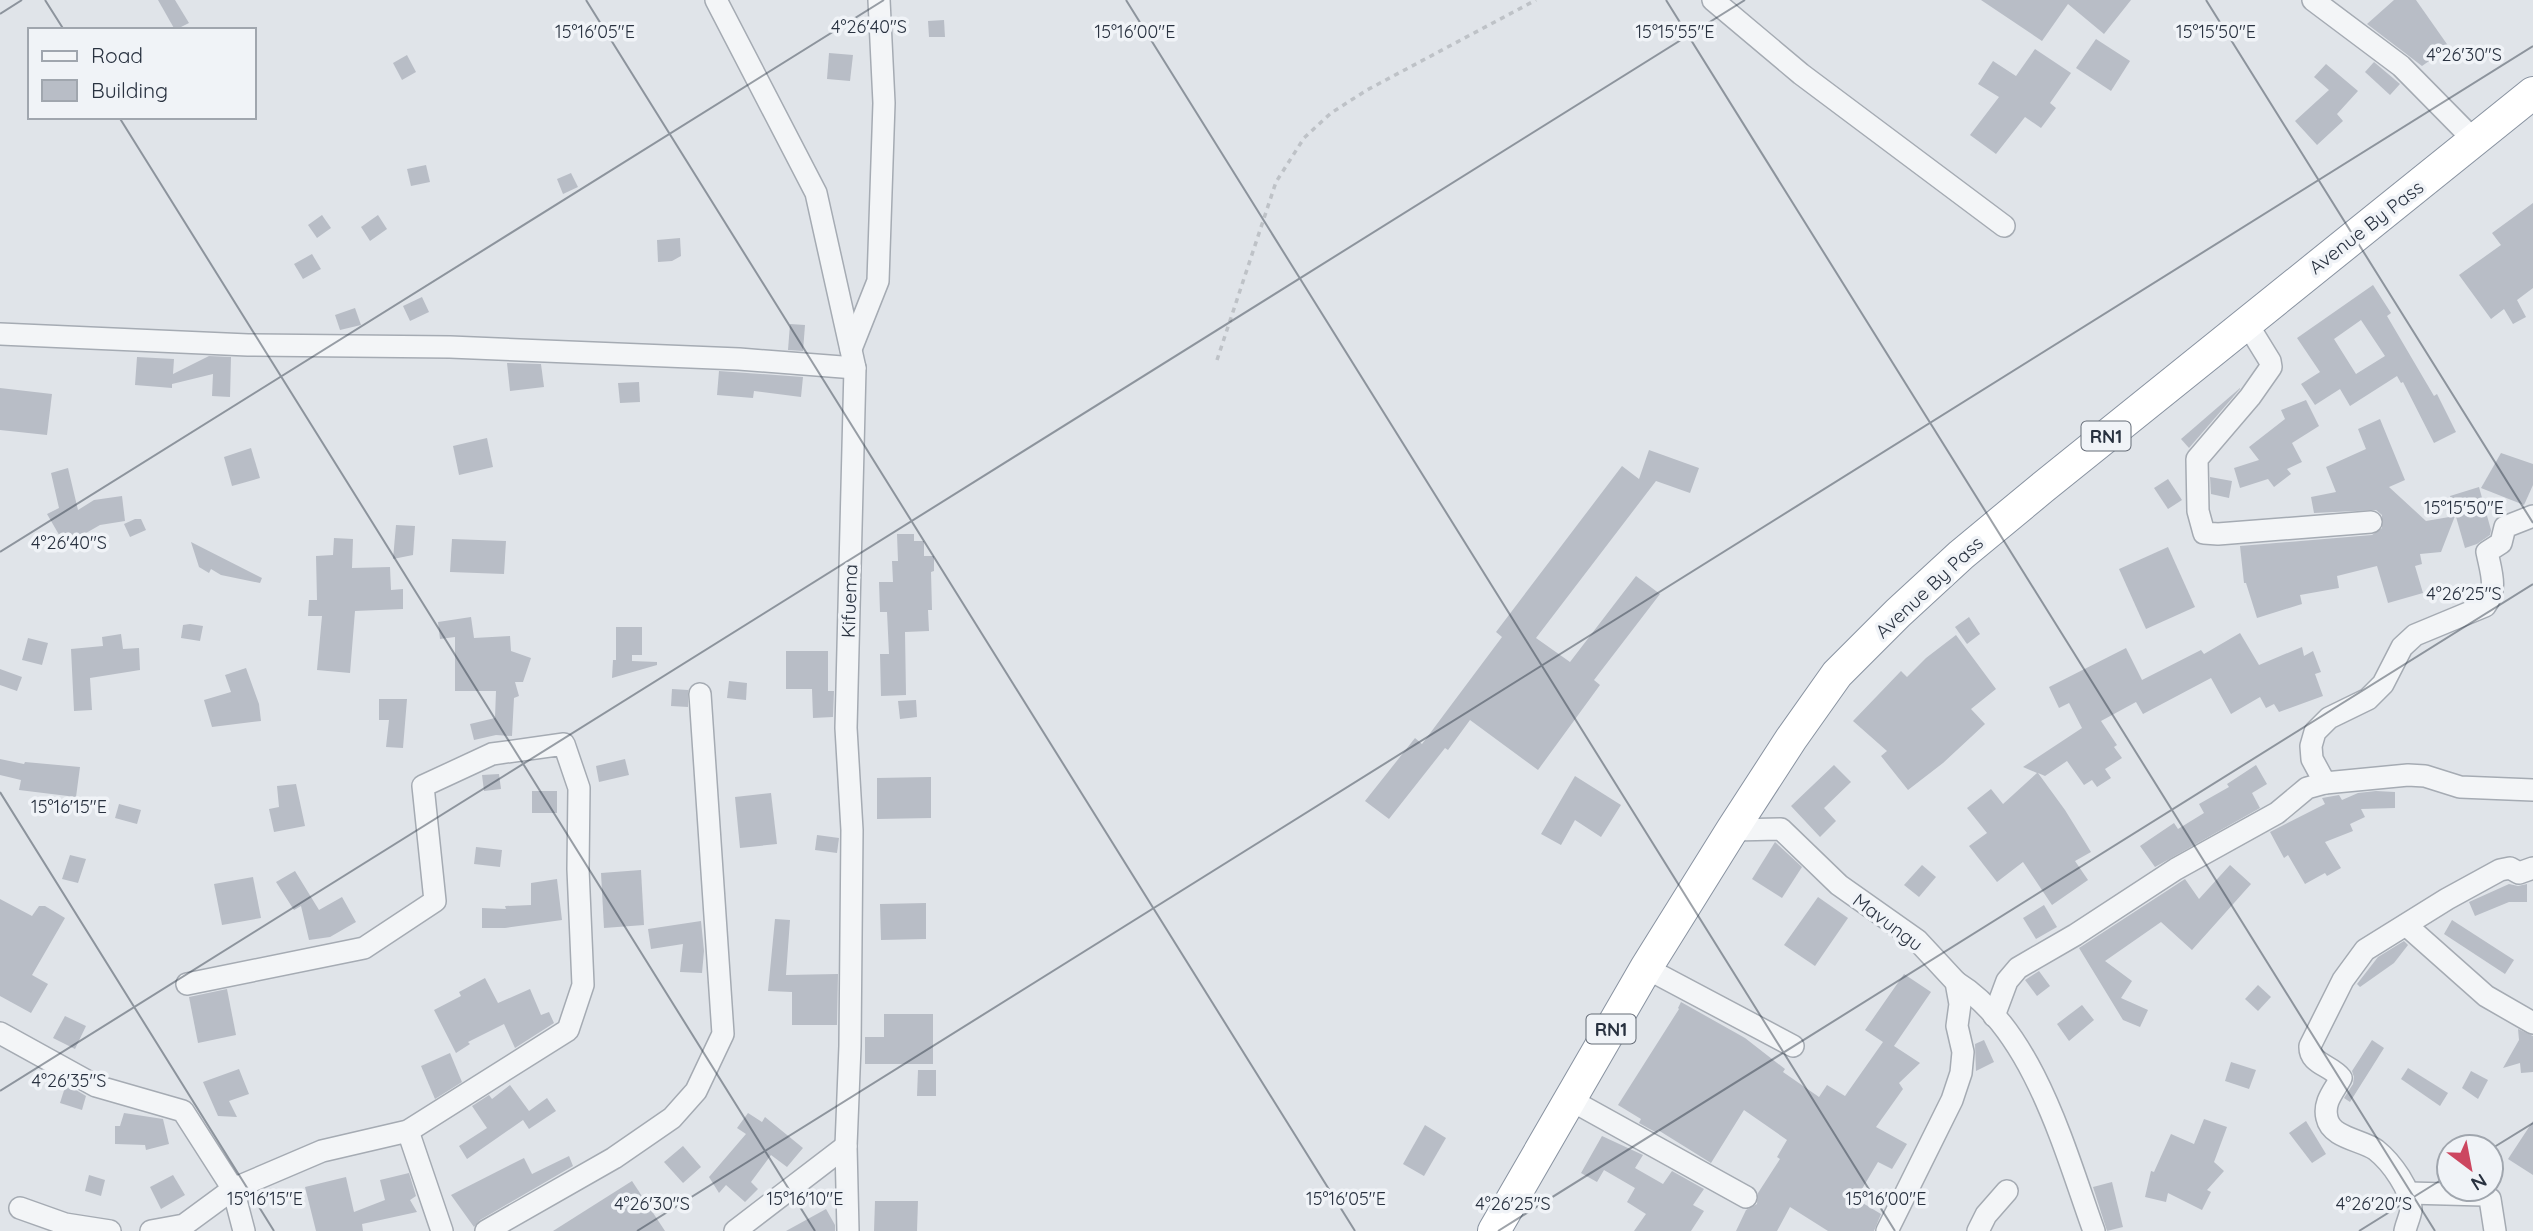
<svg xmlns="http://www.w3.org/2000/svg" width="2533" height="1231" font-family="Quicksand,sans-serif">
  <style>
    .building { fill: #b8bdc6; fill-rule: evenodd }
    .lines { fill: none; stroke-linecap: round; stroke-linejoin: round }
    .minor-casing { stroke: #a5abb3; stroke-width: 24 }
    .highway-casing { stroke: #8892a0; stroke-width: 34 }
    .path { stroke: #bec2c7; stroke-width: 3.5; stroke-dasharray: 5 5; stroke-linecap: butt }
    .minor { stroke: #f3f5f7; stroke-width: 21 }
    .highway { stroke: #fff; stroke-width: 32 }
    .ticks { fill: none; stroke: #293240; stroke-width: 2; stroke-opacity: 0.45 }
    .labels { text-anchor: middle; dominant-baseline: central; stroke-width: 7; stroke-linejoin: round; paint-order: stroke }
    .shield { fill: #f0f3f7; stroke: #656c77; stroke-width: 2 }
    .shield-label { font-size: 18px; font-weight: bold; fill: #293240 }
    .street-label { font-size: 19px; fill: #293240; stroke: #f0f3f7 }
    .ticks-label { font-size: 18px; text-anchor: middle; fill: #293240; stroke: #f0f3f7; stroke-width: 7; stroke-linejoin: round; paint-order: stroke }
  </style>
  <rect width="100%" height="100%" fill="#e0e4e9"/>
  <g class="building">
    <polygon points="158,0 175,0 189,23 175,30"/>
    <polygon points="1981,0 2131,0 2104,34 2068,4 2042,41"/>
    <polygon points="2394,0 2416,0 2449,47 2422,66 2367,24"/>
    <polygon points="944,20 945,37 929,37 928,21"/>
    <polygon points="2096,39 2130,61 2111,91 2076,68"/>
    <polygon points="2035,49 2071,73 2050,103 2056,108 2041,128 2025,117 1996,154 1970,135 1999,97 1978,84 1993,61 2016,76"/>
    <polygon points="829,53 853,55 850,81 827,79"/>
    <polygon points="407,55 416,72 402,80 393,63"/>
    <polygon points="2374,62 2400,84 2390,95 2365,72"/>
    <polygon points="2326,64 2358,91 2337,114 2343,121 2317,145 2295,121 2329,90 2314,77"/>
    <polygon points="426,165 430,182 411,186 407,169"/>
    <polygon points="571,173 578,187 563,194 557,179"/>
    <polygon points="2533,203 2533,288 2517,300 2526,317 2513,324 2504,309 2491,319 2459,275 2501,245 2492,233"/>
    <polygon points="322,215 331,228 317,238 308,225"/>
    <polygon points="378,215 387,229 370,241 361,227"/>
    <polygon points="680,238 681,256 672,261 658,262 657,240"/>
    <polygon points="312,254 321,269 303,279 294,264"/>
    <path d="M2373,285L2391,313L2387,316L2434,396L2437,394L2456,432L2434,443L2403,382L2401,383L2397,376L2350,406L2340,389L2315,405L2301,384L2320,372L2297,338ZM2361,320L2385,356L2356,374L2334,339Z"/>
    <polygon points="422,297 429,312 410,321 403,306"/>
    <polygon points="355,308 361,325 340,330 335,315"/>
    <polygon points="790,324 805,325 803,351 788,350"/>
    <polygon points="209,356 231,357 230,397 212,396 213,374 172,384 172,388 135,385 137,357 174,359 173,374"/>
    <polygon points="507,363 541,364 544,387 510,391"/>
    <polygon points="719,371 803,377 801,397 754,391 753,398 717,395"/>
    <polygon points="639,382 640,402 620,403 618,383"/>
    <polygon points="0,388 52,394 47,435 0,430"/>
    <polygon points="2240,388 2240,389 2189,448 2181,439"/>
    <polygon points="2306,400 2319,426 2292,443 2302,462 2287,469 2291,474 2274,487 2268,479 2240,488 2234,468 2259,460 2249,447 2285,419 2281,410"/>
    <polygon points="2380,419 2405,480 2389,487 2426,521 2455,516 2441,552 2420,554 2422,564 2415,566 2423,593 2388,603 2377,566 2337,576 2339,588 2300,595 2302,604 2257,618 2246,583 2244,583 2240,546 2372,535 2382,528 2382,515 2376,510 2314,513 2311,497 2336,492 2326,467 2366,449 2358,429"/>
    <polygon points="487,438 493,467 459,475 453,446"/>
    <polygon points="251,448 260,478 232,486 224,457"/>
    <polygon points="1649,450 1699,468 1690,493 1656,481 1536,638 1570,662 1636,576 1660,594 1594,680 1600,685 1538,770 1470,720 1448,750 1445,748 1389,819 1365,801 1415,738 1422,744 1502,637 1496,632 1622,466 1639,479"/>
    <polygon points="2501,453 2533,464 2533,485 2524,505 2481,488"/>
    <polygon points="68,468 78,510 94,500 122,496 125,521 100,525 65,545 47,514 59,508 51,473"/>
    <polygon points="2210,477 2232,481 2229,498 2211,494"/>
    <polygon points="2168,479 2182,500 2168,509 2154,488"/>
    <polygon points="2479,487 2491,530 2490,535 2477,544 2465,548 2450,496"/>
    <polygon points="135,519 141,519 146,530 130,537 124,524"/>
    <polygon points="396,525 415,526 413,555 393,559"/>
    <polygon points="897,534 914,534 914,541 924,541 924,556 934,556 934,571 931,572 932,610 928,610 929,631 905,632 906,695 881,696 880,654 889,654 887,612 880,612 879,582 893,582 892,561 898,561"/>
    <polygon points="334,538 353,539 352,568 390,567 391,590 403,589 403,609 355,611 350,673 317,670 322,616 308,616 309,600 317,600 316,556 333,555"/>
    <polygon points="452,539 506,541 504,574 450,572"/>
    <polygon points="191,542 262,578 260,583 221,575 211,569 209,573 199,567"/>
    <polygon points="2168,547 2195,607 2146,629 2119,569"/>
    <polygon points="471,617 474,638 510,636 511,651 531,658 523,682 515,682 519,696 514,698 512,736 496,735 474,740 470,724 495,718 496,691 455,691 455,637 440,639 438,622"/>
    <polygon points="1969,617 1980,634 1967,644 1955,627"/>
    <polygon points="190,624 203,626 200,641 181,638 183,625"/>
    <polygon points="616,627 642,627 642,655 632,655 632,661 657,662 657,665 612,678 613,660 616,660"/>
    <polygon points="2240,633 2259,665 2302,647 2304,656 2313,651 2321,672 2315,674 2323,696 2279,712 2274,704 2266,708 2260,697 2231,714 2211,678 2143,714 2136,702 2101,721 2117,745 2114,747 2122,758 2105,769 2111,778 2097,787 2092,780 2084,785 2067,761 2045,776 2038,773 2065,810 2091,852 2075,861 2088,880 2052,905 2023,862 1997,882 1969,846 1987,833 1967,808 1991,789 2003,804 2037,773 2023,767 2082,728 2069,703 2059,708 2049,687 2126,648 2142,680 2201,650 2204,654"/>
    <polygon points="121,634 123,649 139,648 140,670 90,678 92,710 74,711 71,649 103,646 102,637"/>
    <polygon points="1956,635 1996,689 1971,709 1985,724 1943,763 1908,790 1881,756 1887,751 1853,721 1901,671 1907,677 1926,658"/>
    <polygon points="28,638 48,643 42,665 22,660"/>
    <polygon points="786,651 828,651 828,691 834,691 833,717 813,718 812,689 786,689"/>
    <polygon points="246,668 259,704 261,721 212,727 204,700 231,692 225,675"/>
    <polygon points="0,669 22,677 17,691 0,685"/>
    <polygon points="729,681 747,683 746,700 727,698"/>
    <polygon points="672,689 688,690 688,707 671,706"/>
    <polygon points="379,699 407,699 403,748 386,747 389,720 379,720"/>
    <polygon points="916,700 917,717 900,719 898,701"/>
    <polygon points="0,759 24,764 25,762 80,767 76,797 19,790 21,780 0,775"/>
    <polygon points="625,759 629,775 599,782 596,766"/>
    <polygon points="1834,765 1851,782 1824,808 1836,821 1820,837 1791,806"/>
    <polygon points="2256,765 2267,784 2252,793 2260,808 2155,867 2140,846 2174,823 2178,829 2204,813 2199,804 2229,787 2227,784"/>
    <polygon points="499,774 501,789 484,791 482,775"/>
    <polygon points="1575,776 1621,805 1601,837 1575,820 1561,845 1541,834"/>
    <polygon points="931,777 931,818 877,819 877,778"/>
    <polygon points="296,784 305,826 274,832 269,809 279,807 277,786"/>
    <rect x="532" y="791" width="25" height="22"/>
    <polygon points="2376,791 2395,792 2395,808 2361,809 2365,817 2350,824 2353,831 2325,842 2341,868 2327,876 2325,873 2305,884 2288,855 2284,858 2270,832 2325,804 2322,798 2339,795 2342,800 2358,793"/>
    <polygon points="771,793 777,844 740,848 735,797"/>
    <polygon points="119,804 141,810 137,824 115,818"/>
    <polygon points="817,835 839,838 837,853 815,850"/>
    <polygon points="1775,842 1802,867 1782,898 1752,879"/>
    <polygon points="476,847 502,850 500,867 474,864"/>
    <polygon points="70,855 86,859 78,883 62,879"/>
    <polygon points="1922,865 1936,877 1919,897 1904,885"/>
    <polygon points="2230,865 2251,884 2192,950 2161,922 2105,961 2132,981 2121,998 2148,1010 2140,1027 2123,1020 2079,948 2185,879 2199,899"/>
    <polygon points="641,870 644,925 604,928 601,873"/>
    <polygon points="295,871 319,910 342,897 356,922 330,937 309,940 301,906 294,910 276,882"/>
    <polygon points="253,877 261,918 222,925 214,884"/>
    <polygon points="557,879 562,920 505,928 482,928 482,908 506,909 505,906 531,905 531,883"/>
    <polygon points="2509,884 2518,886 2527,884 2527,902 2509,902 2475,916 2469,902"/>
    <polygon points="1818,897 1848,918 1815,966 1784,945"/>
    <polygon points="0,899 32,916 39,906 45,906 65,918 32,975 48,984 31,1013 0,996"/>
    <polygon points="926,903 926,939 881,940 880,904"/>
    <polygon points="2044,905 2057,927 2036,939 2023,918"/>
    <polygon points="775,919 790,920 786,975 838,974 837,1025 792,1025 792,992 768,991"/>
    <polygon points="2452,920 2514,960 2505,974 2444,934"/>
    <polygon points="701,921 704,951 702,973 680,972 683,944 651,949 648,929"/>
    <polygon points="2404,941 2408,945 2394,963 2360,987 2357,984 2378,957"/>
    <polygon points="2039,971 2050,986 2037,996 2025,980"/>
    <polygon points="1904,974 1931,992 1894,1046 1920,1063 1899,1083 1903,1089 1876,1127 1907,1144 1892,1169 1878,1162 1856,1199 1881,1214 1874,1231 1828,1231 1790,1207 1777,1231 1736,1231 1746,1210 1757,1204 1758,1193 1780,1159 1777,1157 1787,1140 1744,1110 1711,1163 1658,1130 1657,1133 1639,1123 1641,1119 1618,1105 1679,1009 1678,1008 1681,1002 1745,1038 1785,1069 1783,1072 1819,1097 1827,1085 1845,1096 1883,1042 1865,1030"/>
    <polygon points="485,978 498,1003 530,989 541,1015 549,1012 554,1023 515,1048 504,1024 468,1042 470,1044 456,1053 434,1010 461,996 459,992"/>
    <polygon points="2258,985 2271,997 2258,1011 2245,999"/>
    <polygon points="227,989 236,1035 198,1043 189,997"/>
    <polygon points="2082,1005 2094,1020 2069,1041 2057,1024"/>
    <polygon points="884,1014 933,1014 933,1064 865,1064 865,1037 884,1037"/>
    <polygon points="65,1016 86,1026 75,1049 53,1038"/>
    <polygon points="2518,1029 2533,1036 2533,1072 2521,1073 2520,1063 2503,1068 2519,1040"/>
    <polygon points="1984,1040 1994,1062 1976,1071 1975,1044"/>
    <polygon points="2372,1040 2384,1048 2350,1102 2344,1098 2353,1084 2354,1077 2352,1071"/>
    <polygon points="450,1053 462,1082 435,1099 421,1066"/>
    <polygon points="2231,1062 2256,1070 2249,1089 2225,1081"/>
    <polygon points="2408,1068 2448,1093 2440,1106 2401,1079"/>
    <polygon points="239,1069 249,1094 229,1101 237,1117 218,1116 203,1082"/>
    <polygon points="918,1070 936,1070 936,1096 917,1096"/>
    <polygon points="2471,1071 2488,1080 2478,1099 2462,1088"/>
    <polygon points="66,1084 86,1096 82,1110 60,1103"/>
    <polygon points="510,1085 529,1111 547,1098 556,1111 529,1129 523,1120 467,1159 459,1146 487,1128 472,1106 489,1095 492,1099"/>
    <polygon points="124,1113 163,1119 169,1144 146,1150 145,1145 115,1144 115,1126 120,1126"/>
    <polygon points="748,1113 762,1122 765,1117 803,1148 787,1167 771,1155 751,1182 758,1189 745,1202 726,1185 719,1193 709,1177 746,1134 737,1128"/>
    <polygon points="2204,1119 2227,1127 2214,1162 2224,1171 2207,1190 2211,1192 2202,1210 2168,1193 2166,1202 2145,1197 2151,1171 2154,1172 2171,1134 2194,1144"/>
    <polygon points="2306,1121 2326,1154 2312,1163 2289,1133"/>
    <polygon points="2533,1121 2533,1175 2508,1159"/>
    <polygon points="1425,1125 1446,1138 1424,1176 1403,1164"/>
    <polygon points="1602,1136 1643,1155 1635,1168 1663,1184 1672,1171 1704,1189 1693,1205 1704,1211 1691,1231 1634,1231 1646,1214 1627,1202 1635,1188 1604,1170 1597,1182 1581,1173"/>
    <polygon points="683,1146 701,1167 683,1183 664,1162"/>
    <polygon points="569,1156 573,1166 480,1220 474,1227 451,1195 524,1158 532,1174"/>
    <polygon points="409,1173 416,1196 410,1200 417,1212 362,1224 363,1231 316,1231 305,1187 346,1177 354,1212 385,1200 380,1180"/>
    <polygon points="89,1175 105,1180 101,1196 85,1191"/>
    <polygon points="173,1175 185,1195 161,1209 150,1187"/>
    <polygon points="632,1181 665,1231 553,1231"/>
    <polygon points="2112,1182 2123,1227 2107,1231 2093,1187"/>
    <polygon points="875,1201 918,1201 917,1231 874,1231"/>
    <polygon points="826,1209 835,1225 835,1231 786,1231"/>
  </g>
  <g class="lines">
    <defs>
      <g id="minor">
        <polyline points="716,0 816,193 855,368 846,728 852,830 850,1046 846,1146 848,1231"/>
        <polyline points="1713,0 1801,74 2004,226"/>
        <polyline points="2313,0 2401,66 2475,141"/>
        <polyline points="2246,322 2270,361 2271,367 2250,397 2197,459 2198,511 2204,533 2218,534 2371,522"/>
        <polyline points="0,334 248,345 450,347 739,359 855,368"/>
        <polyline points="851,349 878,281 884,103 879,0"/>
        <path d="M2325,783L2312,759L2311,746L2315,732L2329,718L2368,699L2383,684L2402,647L2415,635L2485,606C2498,589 2491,572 2487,552L2501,543L2505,527L2533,516"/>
        <polyline points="1732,830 1781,829 1839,885 1917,940 1956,982 1960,1004 1957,1026 1963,1052 1961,1073 1952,1100 1887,1231"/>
        <polyline points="2406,925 2486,996 2533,1023"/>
        <polyline points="1646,968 1793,1046"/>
        <path d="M1956,982C2033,1029 2065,1151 2094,1231"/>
        <polyline points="1994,1016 2007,981 2018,968 2075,935 2176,869 2277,813 2307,788 2325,783 2408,775 2425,776 2460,787 2533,790"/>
        <polyline points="0,1033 96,1086 183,1111 233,1189 244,1231"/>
        <polyline points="1569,1099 1746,1197"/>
        <polyline points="408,1131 442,1231"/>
        <polyline points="2409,1193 2483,1195 2490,1199 2495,1231"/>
        <polyline points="20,1208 65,1224 110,1231"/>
        <polyline points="151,1231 184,1225 233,1189 322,1151 408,1131 568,1030 583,985 578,869 579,788 564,744 492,754 423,786 435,901 364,948 187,984"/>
        <polyline points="486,1231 614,1158 672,1118 696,1091 723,1034 700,694"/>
        <polyline points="735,1231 846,1146"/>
        <polyline points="1978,1231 1986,1215 2007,1191"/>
        <path d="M2405,1231C2406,1225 2410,1217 2411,1210C2412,1190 2391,1162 2376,1150C2362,1140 2331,1138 2327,1118C2323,1102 2334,1091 2341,1078C2331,1065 2309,1064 2310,1046L2343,980L2365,950L2447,899L2500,870L2510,868L2519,873L2533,868"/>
      </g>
      <polyline id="highway" points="1494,1231 1646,968 1732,830 1791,739 1837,674 1898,613 1961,555 2042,488 2533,93"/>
    </defs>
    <use href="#minor" class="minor-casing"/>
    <use href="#highway" class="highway-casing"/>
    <polyline class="path" points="1217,360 1276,182 1304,138 1331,113 1367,90 1536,0"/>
    <use href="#minor" class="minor"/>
    <use href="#highway" class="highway"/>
  </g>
  <path class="ticks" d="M45,0L64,30M586,0L1355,1231M1126,0L1895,1231M1666,0L2435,1231M2206,0L2533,523M0,14L22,0M119,117L815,1231M0,552L884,0M0,792L274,1231M0,1091L1745,0M2491,1149L2533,1123M637,1231L2533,46M1498,1231L2533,584M2359,1231L2449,1175"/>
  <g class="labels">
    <g class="shield">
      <rect x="2081.5" y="421.5" width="49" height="29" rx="5"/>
      <rect x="1586.5" y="1014.5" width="49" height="29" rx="5"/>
    </g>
    <g class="shield-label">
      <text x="2106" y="436">RN1</text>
      <text x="1611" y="1029">RN1</text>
    </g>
    <g class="street-label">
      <text transform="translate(2366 227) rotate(-38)">Avenue By Pass</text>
      <text transform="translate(1929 587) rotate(-43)">Avenue By Pass</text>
      <text transform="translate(849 601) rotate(-88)">Kifuema</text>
      <text transform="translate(1888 922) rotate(37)">Mavungu</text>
    </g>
  </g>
  <g class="ticks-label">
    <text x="869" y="33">4°26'40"S</text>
    <text x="595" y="38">15°16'05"E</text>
    <text x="1135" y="38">15°16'00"E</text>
    <text x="1675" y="38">15°15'55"E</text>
    <text x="2216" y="38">15°15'50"E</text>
    <text x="2464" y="61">4°26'30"S</text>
    <text x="2464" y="514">15°15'50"E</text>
    <text x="69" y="549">4°26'40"S</text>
    <text x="2464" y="600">4°26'25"S</text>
    <text x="69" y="813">15°16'15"E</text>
    <text x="69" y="1087">4°26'35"S</text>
    <text x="265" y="1205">15°16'15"E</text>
    <text x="805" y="1205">15°16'10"E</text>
    <text x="1346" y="1205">15°16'05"E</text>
    <text x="1886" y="1205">15°16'00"E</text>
    <text x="652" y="1210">4°26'30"S</text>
    <text x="1513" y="1210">4°26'25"S</text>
    <text x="2374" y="1210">4°26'20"S</text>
  </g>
  <rect x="28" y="28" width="228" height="91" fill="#f0f3f7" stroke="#a0a6ae" stroke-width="2"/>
  <rect x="42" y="51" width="35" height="10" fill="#f3f5f7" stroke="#a0a6ae" stroke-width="2"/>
  <text x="91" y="63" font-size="21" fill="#293240">Road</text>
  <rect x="42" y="80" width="35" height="21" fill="#b8bdc6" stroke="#a0a6ae" stroke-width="2"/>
  <text x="91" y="98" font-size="21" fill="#293240">Building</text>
  <g transform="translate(2470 1168) rotate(148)"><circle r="33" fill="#f0f3f7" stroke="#a0a6ae" stroke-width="2"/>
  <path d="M0-5L12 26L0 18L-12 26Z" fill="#cc4760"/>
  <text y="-10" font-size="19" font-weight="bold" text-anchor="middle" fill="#293240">N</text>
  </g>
</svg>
